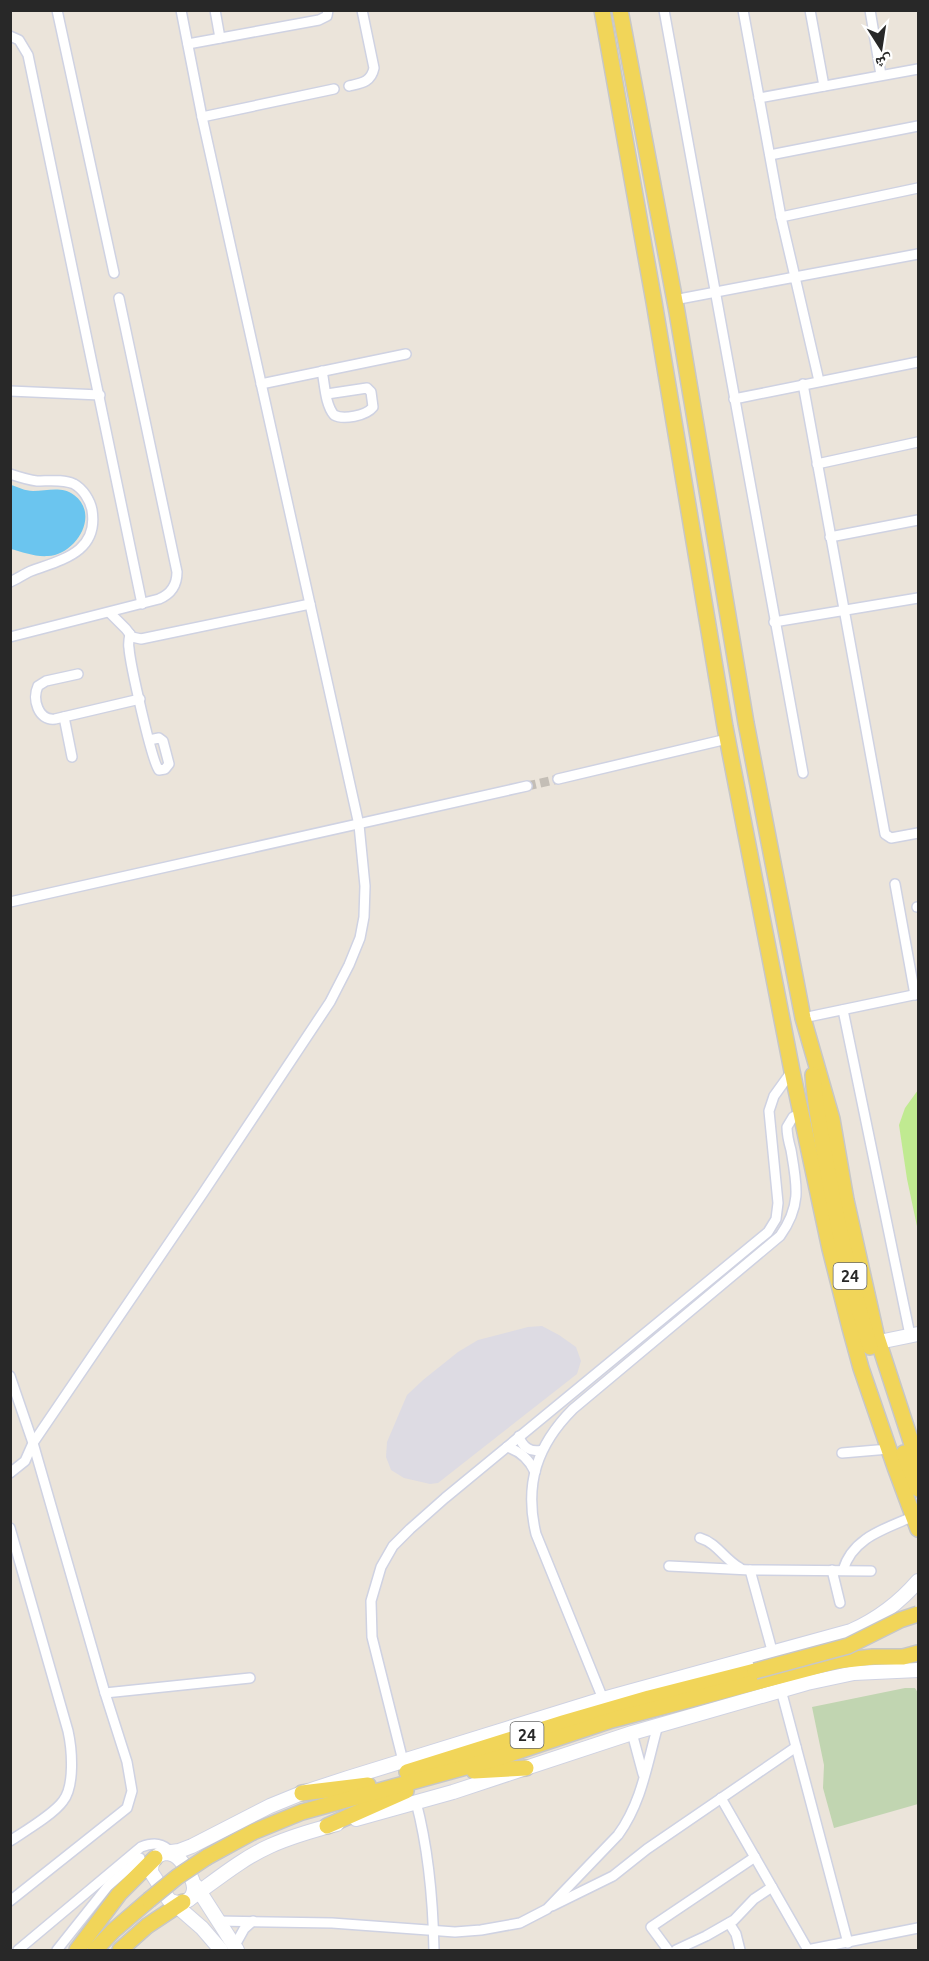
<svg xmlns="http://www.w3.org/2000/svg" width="929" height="1961" font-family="Ubuntu,'Noto Naskh Arabic',sans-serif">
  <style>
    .industrial { fill: #dddbe3 }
    .cemetery { fill: #c1d5b1 }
    .pitch { fill: #c0ea91 }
    .water { fill: #6bc5ef }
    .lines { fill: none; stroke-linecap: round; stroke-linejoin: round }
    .street-tunnel { stroke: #c4beb6; stroke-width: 9; stroke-dasharray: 9 4.5; stroke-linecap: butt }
    .street-casing { stroke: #cfd2e2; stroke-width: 12 }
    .secondary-casing { stroke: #cfd2e2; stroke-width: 16 }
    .primary-casing { stroke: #c7c7c7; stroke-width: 18 }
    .street { stroke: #fff; stroke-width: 9 }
    .secondary { stroke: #fff; stroke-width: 14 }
    .primary { stroke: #f1d559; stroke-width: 15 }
    .primary-bridge-casing { stroke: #c7c7c7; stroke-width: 18; stroke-linecap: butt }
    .primary-bridge { stroke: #f1d559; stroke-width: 15 }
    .labels { text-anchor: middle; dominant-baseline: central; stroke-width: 5; stroke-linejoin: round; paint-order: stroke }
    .shield { fill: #fff; stroke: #686868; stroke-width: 1.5 }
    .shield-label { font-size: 16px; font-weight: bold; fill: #282828 }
  </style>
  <rect width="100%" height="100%" fill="#ebe4da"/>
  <polygon class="industrial" points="542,1326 559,1335 576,1347 581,1361 577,1374 438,1483 430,1484 404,1478 391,1470 386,1457 387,1442 407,1395 423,1380 458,1352 478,1340 528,1327"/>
  <polygon class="cemetery" points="905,1688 915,1688 918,1693 918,1804 834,1828 823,1788 824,1765 812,1707"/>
  <polygon class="pitch" points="918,1090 918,1231 907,1179 899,1125 905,1108"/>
  <path class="water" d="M11,485C18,487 25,491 33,491C47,491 62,486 74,495C101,515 75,555 48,556C35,557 22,552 11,549Z"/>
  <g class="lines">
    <polyline class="street-tunnel" points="527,786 558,779"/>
    <defs>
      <g id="street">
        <polyline points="57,10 114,273"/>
        <polyline points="215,10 220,38"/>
        <polyline points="664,10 803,773"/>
        <polyline points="743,10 781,217 795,277 918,254"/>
        <polyline points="810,10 824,86"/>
        <polyline points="870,10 881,75"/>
        <polyline points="10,36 19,40 28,55 142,604"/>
        <polyline points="188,44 319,20 327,16 328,10"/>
        <path d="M349,86C362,83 371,82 374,68L362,10"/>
        <polyline points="759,98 918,69"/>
        <polyline points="202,117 334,89"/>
        <polyline points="770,155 918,126"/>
        <polyline points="781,217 918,188"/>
        <polyline points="674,300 795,277 819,381"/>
        <path d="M322,371C325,385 325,404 334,415C343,420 366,416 373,407L371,392L367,388L327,394"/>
        <polyline points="261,384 406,354"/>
        <polyline points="803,384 885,834 891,838 918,833"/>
        <polyline points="10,391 100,395"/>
        <polyline points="734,399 918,362"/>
        <polyline points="817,464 918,442"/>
        <path d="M10,474C19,477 28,480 37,481C49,481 63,479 74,484C83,489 90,500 92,510C99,553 60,560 31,571C24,574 17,579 10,582"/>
        <polyline points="830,537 918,520"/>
        <polyline points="110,613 126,629 132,637 141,639 310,604"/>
        <polyline points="774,622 918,598"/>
        <path d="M130,634C129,639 128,644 129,648C130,663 152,763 159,770L165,769L169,764L163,741L159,738L149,740"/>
        <path d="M10,637L159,599C171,594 177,585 177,572L119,298"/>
        <path d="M78,674L46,681L38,686C32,699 38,721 55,719L140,699"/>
        <polyline points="64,717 72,757"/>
        <polyline points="558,779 727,739"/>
        <polyline points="895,884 915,995"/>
        <polyline points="10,902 527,786"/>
        <polyline points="917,907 918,907"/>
        <polyline points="843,1010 910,1335"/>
        <polyline points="803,1018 918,994"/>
        <polyline points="10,1376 33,1443 25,1461 10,1473"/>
        <path d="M519,1436C522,1447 531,1453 542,1450"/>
        <path d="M507,1447C520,1451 529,1459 535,1472"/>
        <polyline points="842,1453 889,1449"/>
        <path d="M10,1528L68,1731C72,1749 75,1786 63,1801C54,1814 25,1831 10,1841"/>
        <path d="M700,1538C717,1543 724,1559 740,1568"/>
        <polyline points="669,1566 750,1570 871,1571"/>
        <polyline points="750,1570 773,1654"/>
        <polyline points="832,1570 840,1603"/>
        <path d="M843,1570C853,1537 885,1529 914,1516"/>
        <polyline points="781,1690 848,1943"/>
        <polyline points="105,1693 250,1678"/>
        <path d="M603,1699L536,1534C524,1484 537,1445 573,1409L780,1236C802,1205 797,1185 791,1150C789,1143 787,1135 787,1127L793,1117L801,1113"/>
        <polyline points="632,1733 643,1774"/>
        <polyline points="403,1761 372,1637 371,1601 381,1567 393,1546 410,1529 445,1498 768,1232 776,1219 778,1203 769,1111 774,1096 792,1071"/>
        <polyline points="721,1798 808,1950"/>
        <path d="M416,1802C429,1851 433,1900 434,1950"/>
        <polyline points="10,1901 127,1808 132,1791 127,1762 105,1693 33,1443 203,1193 330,1002 349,965 360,938 364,917 365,886 359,825 202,117 181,10"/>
        <polyline points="552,1906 613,1876 647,1849 796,1747"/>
        <path d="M218,1921L332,1923L455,1932L481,1930L520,1923L547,1909L618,1835C642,1802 647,1764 658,1725"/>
        <polyline points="729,1923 736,1934 740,1950"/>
        <polyline points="234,1947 244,1929 253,1921"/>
        <path d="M18,1950L141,1847C154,1842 163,1843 172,1853"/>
        <polyline points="57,1950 108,1886 140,1858"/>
        <polyline points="668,1950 651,1927 755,1857"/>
        <polyline points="676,1950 706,1936 734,1920 754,1899 772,1887"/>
        <polyline points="807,1950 918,1928"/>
      </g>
      <g id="secondary">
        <polyline points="879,1342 918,1334"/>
        <polyline points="356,1819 453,1792 632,1733 807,1683 854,1673 918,1670"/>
        <path d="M164,1853L179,1851L192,1846L270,1806L302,1793L348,1778L603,1699L851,1631C878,1619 899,1603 918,1581"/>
        <path d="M164,1853C169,1853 170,1853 174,1855C182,1859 194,1879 194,1888C194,1902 179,1906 169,1900L151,1872C150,1862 155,1856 164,1853Z"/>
        <polyline points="196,1886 237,1950"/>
        <path d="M188,1900C215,1881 241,1859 270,1846C292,1836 314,1830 337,1824"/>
        <polyline points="171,1901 202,1928 221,1950"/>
      </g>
      <g id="primary">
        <polyline points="602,10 654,302 725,727 792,1071 830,1249 850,1328 861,1368 895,1467 918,1529"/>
        <polyline points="620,10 677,312 746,723 803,1018 832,1119 846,1200 876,1334 918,1463"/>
        <path d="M813,1075C815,1106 821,1136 827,1167C838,1228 852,1288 870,1347"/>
        <polyline points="904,1453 918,1489"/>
        <polyline points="474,1771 526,1768"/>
        <polyline points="407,1772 563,1723 649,1698 755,1671"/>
        <polyline points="302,1793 368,1785"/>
        <polyline points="327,1826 406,1791"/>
        <polyline points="207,1857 253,1832 302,1812 495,1759 612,1720 837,1661 873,1657 903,1657 918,1653"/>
        <polyline points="77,1950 119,1894 155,1858"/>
        <polyline points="95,1950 113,1931 149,1900"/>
        <polyline points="120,1950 147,1926 183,1902"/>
      </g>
    </defs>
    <use href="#street" class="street-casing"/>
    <use href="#secondary" class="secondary-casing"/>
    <use href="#primary" class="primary-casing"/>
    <use href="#street" class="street"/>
    <use href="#secondary" class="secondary"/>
    <use href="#primary" class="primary"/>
    <defs>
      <g id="primary-bridge">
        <polyline points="755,1671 848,1646 900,1620 918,1614"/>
        <polyline points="149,1900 177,1877 207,1857"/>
      </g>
    </defs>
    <use href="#primary-bridge" class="primary-bridge-casing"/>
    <use href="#primary-bridge" class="primary-bridge"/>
  </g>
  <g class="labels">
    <g class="shield">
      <rect x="833.5" y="1263" width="33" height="26" rx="4.5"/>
      <rect x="510.5" y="1722" width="33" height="26" rx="4.5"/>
    </g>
    <g class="shield-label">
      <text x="850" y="1276">24</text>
      <text x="527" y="1735">24</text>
    </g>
  </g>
  <rect width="929" height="1961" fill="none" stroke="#282828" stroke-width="24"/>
  <g transform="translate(881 48) rotate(168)" stroke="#ffffff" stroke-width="4.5" paint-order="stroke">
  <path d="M0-4.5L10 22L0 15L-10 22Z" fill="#282828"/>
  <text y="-9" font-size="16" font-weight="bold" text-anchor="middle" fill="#282828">ش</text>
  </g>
</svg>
